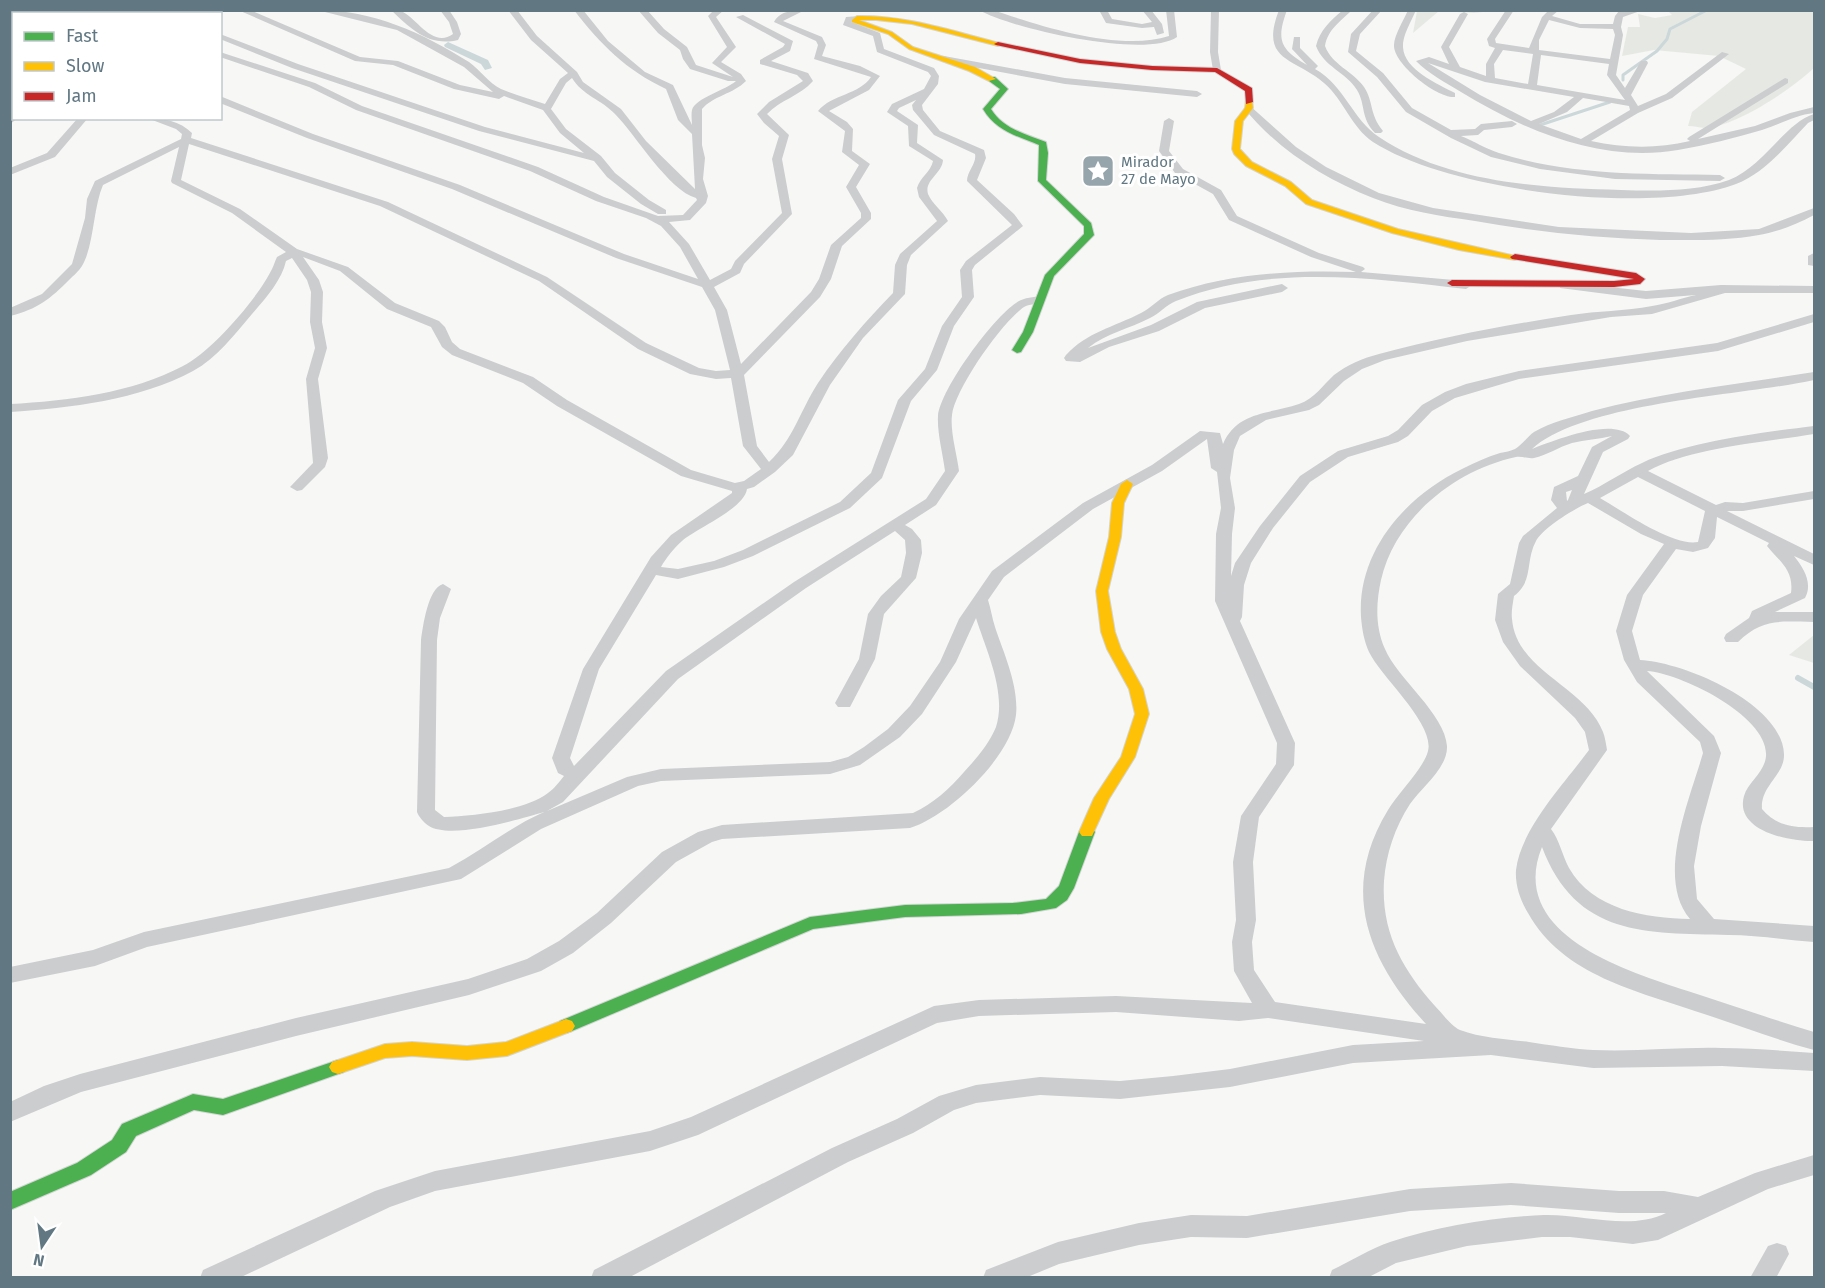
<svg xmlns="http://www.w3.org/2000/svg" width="1825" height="1288" font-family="'Fira Sans',sans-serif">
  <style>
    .green { fill: #e6e9e3 }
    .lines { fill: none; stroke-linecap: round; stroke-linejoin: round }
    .stream-far1 { stroke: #ccd7d9; stroke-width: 3 }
    .stream { stroke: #ccd7d9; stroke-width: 6 }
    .canal { fill: #ccd7d9; fill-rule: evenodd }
    .fast-casing { stroke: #d4d5d6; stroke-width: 2 }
    .slow-casing { stroke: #d4d5d6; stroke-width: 2 }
    .jam-casing { stroke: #d4d5d6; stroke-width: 2 }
    .street { fill: #cccdce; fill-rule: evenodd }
    .fast { fill: #4caf50; fill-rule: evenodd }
    .slow { fill: #ffc107; fill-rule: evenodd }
    .jam { fill: #c62828; fill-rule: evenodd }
    .labels { text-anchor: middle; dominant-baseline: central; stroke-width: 6; stroke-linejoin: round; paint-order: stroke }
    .far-poi-label { font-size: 15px; fill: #617883; stroke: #fff; text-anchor: start }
  </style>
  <rect width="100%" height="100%" fill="#f7f7f6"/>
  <g class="green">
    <polygon points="1417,11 1491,11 1474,13 1439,11 1413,33"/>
    <path d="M1668,11H1814V68C1790,90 1740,124 1707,128C1701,128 1694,126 1688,126L1692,112L1746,69L1719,56L1654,50L1622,56L1628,27H1640L1638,14L1655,18L1672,15Z"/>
    <polygon points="1814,635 1814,663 1789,655"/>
  </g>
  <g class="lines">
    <g class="stream-far1">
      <polyline points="1623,80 1623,75 1657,51 1667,39 1670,29 1707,10"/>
      <polyline points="1540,125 1610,102"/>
    </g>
    <polyline class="stream" points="1798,678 1814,687"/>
    <polygon class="canal" points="448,42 488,60 492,68 485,70 481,64 445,47 444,45"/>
    <defs>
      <g id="fast">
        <path d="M989,77H995L1008,89L991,109C1003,129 1026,134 1046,142L1048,153L1046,180L1091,223L1094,235L1054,276L1033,332L1021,352L1017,353L1012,350L1023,332L1045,275L1084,234V226L1038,181L1039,145C1017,136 996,131 983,109L1000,89L989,81Z"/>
        <polygon points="1087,826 1092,828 1095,832 1074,888 1067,900 1056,908 1021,914 905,917 813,929 572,1031 566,1033 560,1031 557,1026 560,1021 810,917 905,905 1013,903 1046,899 1059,886 1079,832 1082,828"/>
        <polygon points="338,1060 344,1062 347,1067 344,1072 223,1115 194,1110 136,1136 126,1152 91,1175 10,1210 10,1192 77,1163 112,1140 122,1124 186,1097 193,1094 223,1099"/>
      </g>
      <g id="slow">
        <path d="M857,16C907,15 952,31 1000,43L1002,44L998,46L912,24L876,20H859L892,32L913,47L975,67L996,79L989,81L969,71L909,49L888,34L852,22V20Z"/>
        <polygon points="1246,100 1252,100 1253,108 1243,121 1240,149 1252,162 1291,182 1312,200 1398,229 1520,257 1515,260 1459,250 1392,233 1306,204 1285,186 1246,166 1234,154 1232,149 1235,121 1245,108"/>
        <polygon points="1127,480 1133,484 1124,503 1121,537 1108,591 1115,632 1121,649 1143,689 1149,714 1135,757 1109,799 1092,836 1082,836 1079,832 1094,798 1121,757 1135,714 1129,689 1107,649 1101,632 1096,591 1109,537 1112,503 1121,484"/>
        <polygon points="566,1019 572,1021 575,1026 572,1031 507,1056 467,1060 412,1056 385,1058 338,1074 332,1072 329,1067 332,1062 385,1044 412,1042 467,1046 506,1042"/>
      </g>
      <g id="jam">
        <polygon points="998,42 1080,59 1152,66 1217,68 1252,88 1253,102 1246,104 1245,91 1215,72 1152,70 1080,63 996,45 994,44"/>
        <polygon points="1515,254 1636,273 1645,279 1640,284 1614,287 1452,286 1447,283 1452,280 1614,281 1634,279 1512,259 1510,257"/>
      </g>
    </defs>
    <use href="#fast" class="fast-casing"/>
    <use href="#slow" class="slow-casing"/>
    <use href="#jam" class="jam-casing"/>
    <g class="street">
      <rect x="62" y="10" width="8" height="4"/>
      <polygon points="124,10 132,10 130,14 122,14"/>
      <path d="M238,10H250L360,57L398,61L460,85L493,92L464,67L397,30L317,10C373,10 423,33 469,62C480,70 489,83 501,89C515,95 530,99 545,104L560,79L568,73L531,40L508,10H517L537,36L577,72L583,82L621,109L646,141L695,189L692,134L678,120L666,89C626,70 601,45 574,10H583L608,41L645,72L673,85L692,125C692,121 691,115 692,110C695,98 726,90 736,81H728L690,69L683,59L680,50L658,33L638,10H647L664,29L687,47L696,65L733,77L712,63L727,47L708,16L714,10H724L716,17L736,47L721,62L741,74L746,81C733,94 713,96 702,109V145L705,158L703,179L708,196L706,203L690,220L669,222L689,244L710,280L731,269L735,261L782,213L772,159L779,136L764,123L757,114L769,102L803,81L797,75L760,64V60L783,47L785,44L736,17L743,15L793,41L790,51L771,61L808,73L813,81C800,96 780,100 767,114L789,135L782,159L792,214L744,264L740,273L714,287L727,310L741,364L811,292L819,279L831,245L861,218V213L846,187L859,165L842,152L845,131L818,111C832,94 859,95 871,77L814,59L818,45L816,41L774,22C780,11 793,10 805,10L783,21L822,37L826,45L822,56L860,66L880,76L869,90L829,111L847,122L853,129L852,151L870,164L856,187L871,213V219L842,246L831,279L820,297L744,375L757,446L769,462C793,440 801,409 818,383C840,350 866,321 893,293L895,265L900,254L937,221L919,197L917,188C920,177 931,172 933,161L909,146L908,126L887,112L892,104L924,89L931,76L928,72L877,52L873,36L843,25L846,17L860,16V20L851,22L880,33L884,49L934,68L939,76L938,84L922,105L923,110L940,131L984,150L986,158L977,180L1014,214L1023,226L975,265L972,270L974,297L954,326L937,370L911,401L882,478L850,508L753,556L724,567L678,579L656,575L599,669L570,758L574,766L666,671L794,582L926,499L945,471C943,454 937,433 938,416C941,388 993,318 1016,303C1022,298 1035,296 1042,297V303C1037,304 1029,304 1024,307C1002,322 955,389 952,415C950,432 957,454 959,471L936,505L905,525L912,529L921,540L922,553L916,578L884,614L875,659L850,707H838L835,703L859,659L868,614L881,596L901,577L906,553L905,540L895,531L806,588L678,679L563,802L547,811L627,777L661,769L830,762L848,757L864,747L888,729L910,706L940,662L959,619L992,571L1083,503L1152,465L1200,431L1220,433L1223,444C1237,411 1270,414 1299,404C1314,399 1323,385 1334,375C1347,365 1363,358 1379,354C1442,337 1506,325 1571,315C1597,311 1625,311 1652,306C1667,304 1681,298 1696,295L1646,299L1560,288V284L1564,282L1646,291L1721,285L1814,286V293H1725L1652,314L1611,317L1467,341L1385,360L1362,369L1344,381L1319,405L1309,410L1266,420L1240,436L1234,450L1230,478L1235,508L1232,534L1231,576L1235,563L1260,526L1300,476L1338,451L1388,436L1398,430L1422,405L1445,392L1466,384L1519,371L1717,343L1814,314V322L1718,351L1519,379L1455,398L1432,411L1408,436L1398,442L1348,457L1310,482L1273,528L1251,563L1244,585L1242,617L1240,621L1295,743L1294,765L1259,817L1253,862L1256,920L1252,942L1254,970L1275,1002L1426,1024C1368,961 1339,890 1388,810C1398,793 1424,768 1428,751C1435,724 1381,677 1369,652C1364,641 1362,629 1361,617C1357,551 1406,496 1462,469C1474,463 1487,457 1500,453C1505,452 1511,451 1515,449C1522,445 1527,437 1534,432C1551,422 1573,417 1592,411C1664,392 1741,384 1814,372V380C1741,396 1585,402 1532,449C1553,441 1612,417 1630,436L1628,439L1603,452L1584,494C1605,485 1622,472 1642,463C1686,442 1765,432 1814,426V434C1767,442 1689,448 1648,471L1716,505L1725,502L1743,503L1814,491V499L1743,511H1727L1814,554V565L1794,556C1804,568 1813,584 1805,598L1775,612H1814V622C1782,622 1763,617 1738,642H1726L1724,638L1726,634L1749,618L1752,611L1791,593C1794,570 1780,562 1767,546L1769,543L1717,517L1715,538L1708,548L1693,552L1676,549L1643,595L1632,631L1640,660C1683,662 1782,703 1784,754C1785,775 1760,786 1762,809C1776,826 1794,828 1814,827V841C1791,842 1734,831 1744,796C1748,782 1765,772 1766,756C1769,716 1680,673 1647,671L1714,736L1721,753L1701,826L1694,866L1697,899L1714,919L1814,926V942C1786,940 1757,935 1728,935C1646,933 1576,937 1542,847C1505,938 1636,974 1697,994C1736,1007 1775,1020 1814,1032V1050C1776,1040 1739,1025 1701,1013C1638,991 1563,976 1528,913C1520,900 1515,885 1516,870C1521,828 1565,783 1589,750L1585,732L1575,718L1520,666L1503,642L1495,620L1498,594L1510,584L1519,543L1523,536L1557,508L1551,500L1554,487L1578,476L1592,447L1612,436C1599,439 1585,440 1572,443C1559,447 1547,455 1534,458C1528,459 1522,456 1516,457C1455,470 1395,518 1381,580C1376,603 1375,627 1385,649C1397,678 1445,714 1447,746C1448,768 1421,788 1410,804C1395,827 1386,854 1384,881C1381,932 1402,969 1435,1006C1442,1013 1451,1026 1460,1030C1481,1038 1507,1039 1529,1042C1550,1045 1572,1049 1593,1050C1635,1052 1678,1047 1721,1048C1752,1048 1783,1051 1814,1053V1071L1722,1066L1593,1068L1491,1055L1353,1063L1230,1087L1120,1099L1040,1095L976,1103L954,1110L913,1133L848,1162L628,1278H591L594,1270L832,1148L897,1119L939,1096L976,1085L1040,1077L1120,1081L1173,1076L1230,1069L1353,1045L1424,1041L1268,1018L1239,1021L1116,1012L979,1016L937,1023L698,1135L650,1151L435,1191L390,1207L239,1278H200L203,1270L375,1191L435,1171L650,1131L691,1117L934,1006L979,1000L1116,996L1252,1003L1234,971L1232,942L1236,920L1233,862L1241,816L1276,764L1277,743L1215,601L1216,534L1221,508L1217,472L1211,468L1207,439L1162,471L1093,509L1004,577L988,600C991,609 992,618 995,627C1004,654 1019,686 1016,715C1011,757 949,816 910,828L722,839L712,842L676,862L611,923L573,953L541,971L469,995L296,1036L81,1092L10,1122V1102L44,1086L80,1074L296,1018L468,979L527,959L559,941L597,913L662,852L698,832L722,825L913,813C933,804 950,788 964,772C976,759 989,744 996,727C1007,693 986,650 976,618L956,662L922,714L900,737L860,765L830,774L661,781L638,786L541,829L461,879L147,947L95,966L10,983V967L93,950L144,932L449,868C482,850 510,827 544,812C520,819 451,840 429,826C424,823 419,817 417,812L421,640C423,626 428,588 443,584L451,589L440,618L437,640L435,810L444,817C473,816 524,811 548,793C554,789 559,782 564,776L558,773L552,758L583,669L651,557L671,535L732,493V491L681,476L557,406L523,383L452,355L442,347L431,327L387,309L340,271L303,257L319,280L323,292L322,322L327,348L318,379L328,458L325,467L302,490L297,491L290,487L313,463L306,379L315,348L310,322L311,292L307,280L292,258L286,261C282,280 265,299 252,314C234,335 217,358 193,371C139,400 70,408 10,412V404C68,401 132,393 183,366C212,351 258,298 272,269C274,265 275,261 277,257L286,252L232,213L172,183L171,181L179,147L103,185C93,208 94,246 82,266C79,271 73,276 69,280C50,299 38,309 10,316V308L42,294L72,264L85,218L87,199L95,181L181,139L182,134L176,129L147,118C163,118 180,121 192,133L191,138L388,202L547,277L646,343L699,368L716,371L730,370L715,310L702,287L616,258L452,189L307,138L220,103V96L313,134L460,185L624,254L698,279L680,247L661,226L646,218L596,201L530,171L356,110L309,87L220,57V52L315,83L362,106L538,167L604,197L658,216L683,215L697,200L696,198C669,191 635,134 615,114C602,100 582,95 572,78L566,83L551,109L566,129L601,156L615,173L649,200L666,210V214H658L641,204L607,177L594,161L479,131L292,68L220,39V34L298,64L485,127L584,153L560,133L543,110L504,96L499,99L454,89L393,65L355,61ZM916,100L912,105L913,110L934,135L975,154C977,163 967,171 967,181L1012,225L966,261L960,270L962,297L942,326L925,369L898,400L871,473L840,502L743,550L714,561L678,569L661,567C666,558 674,548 682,541C697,528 744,509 747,489L754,487L775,472L793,455L830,385L863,338L905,294L907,265L911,255L948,221C943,211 932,204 928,194C924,180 942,174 943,160L917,143L918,125L897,111L899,108ZM189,144L380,206L539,281L638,349L690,374L716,379L731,378L743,446L761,469L744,481L735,483L691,470L567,400L533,377L460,349L452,342L445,327L439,321L395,303L348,267L297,249L240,209L181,180ZM1638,477L1705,511L1698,542C1673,547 1621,510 1600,498ZM1572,490L1568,500L1567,501L1566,492ZM1588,503L1641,534L1664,544L1627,595L1616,631L1624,660L1637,682L1700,742L1703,753C1690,799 1655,878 1690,919C1646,918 1593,910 1569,868C1562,855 1560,841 1551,829L1607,750C1606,744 1605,737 1603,732C1586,687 1516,671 1512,619C1511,611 1513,603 1514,596C1534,581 1525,561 1536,541C1542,529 1575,508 1588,503Z"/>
      <path d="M391,10C393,10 400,10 401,11C417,18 433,49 453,34L449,22L440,10H449L457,22L461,34L458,40C429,47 411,29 391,10Z"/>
      <path d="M979,10H993C1040,26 1120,52 1169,36L1166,10H1174L1177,37C1146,59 1012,29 979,10Z"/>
      <polygon points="1099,10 1107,10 1112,19 1142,24 1152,22 1142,10 1151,10 1162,24 1164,33 1157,35 1154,27 1142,28 1106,23"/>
      <polygon points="1211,10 1219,10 1218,52 1221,70 1217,73 1213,70 1210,52"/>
      <path d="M1279,10H1287C1276,40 1280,49 1307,65L1292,49L1294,37H1300V48L1318,66L1315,69C1345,86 1352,119 1379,137C1448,183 1541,188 1621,190C1655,191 1695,192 1729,180C1763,167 1786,122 1814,114V120L1808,123C1787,145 1765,173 1736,184C1651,216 1449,191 1373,142C1351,127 1344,100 1324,83C1294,57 1259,62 1279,10Z"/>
      <path d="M1343,10H1352C1340,22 1328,29 1325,46C1332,65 1353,71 1364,87C1374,102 1369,114 1383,131L1381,133H1375C1360,117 1366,105 1357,90C1346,72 1324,67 1316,46C1320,30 1330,21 1343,10Z"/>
      <path d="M1373,10H1382L1360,34L1356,51L1383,73L1412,108L1451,130L1475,129L1481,124L1512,121L1517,124L1512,127L1484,130L1478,135L1461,136C1474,141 1486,149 1499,153C1569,176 1647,174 1720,175L1725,178L1720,181L1615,179L1540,169L1491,157L1451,138L1406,112L1377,77L1348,52L1351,34Z"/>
      <path d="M1408,10H1416C1412,20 1402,36 1403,47C1404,70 1438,84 1455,93V97C1438,99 1393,64 1394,45C1394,35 1404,20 1408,10Z"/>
      <path d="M1506,10H1514L1495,39L1496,43L1529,48L1542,17L1549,10H1559L1552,16L1580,24H1613L1615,16L1619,11L1643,10L1623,17L1621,27L1623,35L1616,75L1625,88L1641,61H1647L1648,63L1631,95L1638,106L1666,94L1722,52L1729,54L1672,98L1638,113L1591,141C1624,148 1656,149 1690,141L1687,139L1689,137L1785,78L1788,79V83L1698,139L1755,126L1790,113L1814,107V113C1796,115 1780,124 1762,130C1735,138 1706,145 1678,150C1601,163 1525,131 1461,92C1446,83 1428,73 1416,61L1429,57L1449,64L1441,47L1460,14L1464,12L1468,14L1449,47L1460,67L1486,76V64L1495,48L1489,46L1487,39ZM1549,20L1580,28L1613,29L1615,35L1610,59L1539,50V40ZM1503,50L1533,54L1528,84L1495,78L1494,64ZM1541,55L1609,64L1607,75L1625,100L1537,85ZM1428,63L1485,82L1574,97L1554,112L1531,121L1480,95ZM1583,98L1629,106L1630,110L1581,139L1539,124L1567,112Z"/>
      <polygon points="10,56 14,56 14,62 10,63"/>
      <polygon points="944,56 1065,78 1197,91 1202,94 1197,97 1065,84 941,61 941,57"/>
      <path d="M1249,105L1296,147L1326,167L1379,193L1433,208L1559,227L1691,233L1759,229L1814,208V215C1797,224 1778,232 1759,235C1727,241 1693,240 1660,240C1598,238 1536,232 1475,221C1440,216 1406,211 1373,198C1324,179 1277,149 1244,108Z"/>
      <polygon points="14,115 14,118 18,118 10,124 10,116"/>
      <polygon points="78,118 88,118 55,157 10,175 10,168 47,153"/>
      <path d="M1169,118L1174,121L1169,151L1183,169L1221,190L1237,216L1319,253L1363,267L1365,269L1361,272L1466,281L1472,285L1466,289C1372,278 1267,264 1176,301C1166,305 1159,314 1150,318C1129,329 1107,333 1088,348L1151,325L1197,302L1282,284L1288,288L1282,292L1205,308L1159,331L1109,347L1080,362L1066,361L1064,358L1066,355C1087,332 1114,327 1141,313C1151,308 1158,299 1168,295C1228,273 1293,270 1356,272L1311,257L1229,220L1213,194L1175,173L1159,151L1164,121Z"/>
      <polygon points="1814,253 1814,266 1808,265 1808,256"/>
      <path d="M1814,1155V1175L1768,1189L1658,1240L1633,1244L1570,1237H1542L1467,1246L1396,1263L1367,1278H1329L1332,1270C1351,1261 1370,1249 1390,1242C1438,1226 1494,1217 1544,1215C1584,1214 1629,1231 1666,1213H1619L1511,1205L1410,1211L1247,1238L1191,1237L1139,1245L1059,1264L1025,1278H983L986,1270L1058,1242L1139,1223L1191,1215L1247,1216L1410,1189L1511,1183L1619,1191H1664L1698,1197L1755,1173Z"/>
      <polygon points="1777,1243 1786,1246 1789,1254 1776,1278 1750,1278 1768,1246"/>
    </g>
    <use href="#fast" class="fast"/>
    <use href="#slow" class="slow"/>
    <use href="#jam" class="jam"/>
  </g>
  <defs>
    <symbol id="sight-square" viewBox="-11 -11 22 22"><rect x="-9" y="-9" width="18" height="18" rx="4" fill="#96a4ab" stroke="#fff"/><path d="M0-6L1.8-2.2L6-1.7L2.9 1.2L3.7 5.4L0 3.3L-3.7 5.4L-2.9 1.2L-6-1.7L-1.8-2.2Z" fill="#fff"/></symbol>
  </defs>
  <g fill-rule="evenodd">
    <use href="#sight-square" x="1079" y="152" width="38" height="38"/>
  </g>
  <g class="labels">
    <g class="far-poi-label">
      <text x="1121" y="162">Mirador<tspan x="1121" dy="17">27 de Mayo</tspan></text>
    </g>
  </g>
  <rect width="1825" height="1288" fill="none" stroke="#617883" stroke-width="24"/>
  <rect x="12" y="12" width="210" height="108" fill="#ffffff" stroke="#c0c9cd" stroke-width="1.5"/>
  <rect x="24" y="32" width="30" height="9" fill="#4caf50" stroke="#c0c9cd" stroke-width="1.5"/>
  <text x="66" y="42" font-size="18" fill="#617883">Fast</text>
  <rect x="24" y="62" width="30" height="9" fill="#ffc107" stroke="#c0c9cd" stroke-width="1.5"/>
  <text x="66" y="72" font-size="18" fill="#617883">Slow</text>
  <rect x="24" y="92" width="30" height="9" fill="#c62828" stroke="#c0c9cd" stroke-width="1.5"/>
  <text x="66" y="102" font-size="18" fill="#617883">Jam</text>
  <g transform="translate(42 1246) rotate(193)" stroke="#ffffff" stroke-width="4.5" paint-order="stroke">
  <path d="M0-4.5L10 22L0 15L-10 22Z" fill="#617883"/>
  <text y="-9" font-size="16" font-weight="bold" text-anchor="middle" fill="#617883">N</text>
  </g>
</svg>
